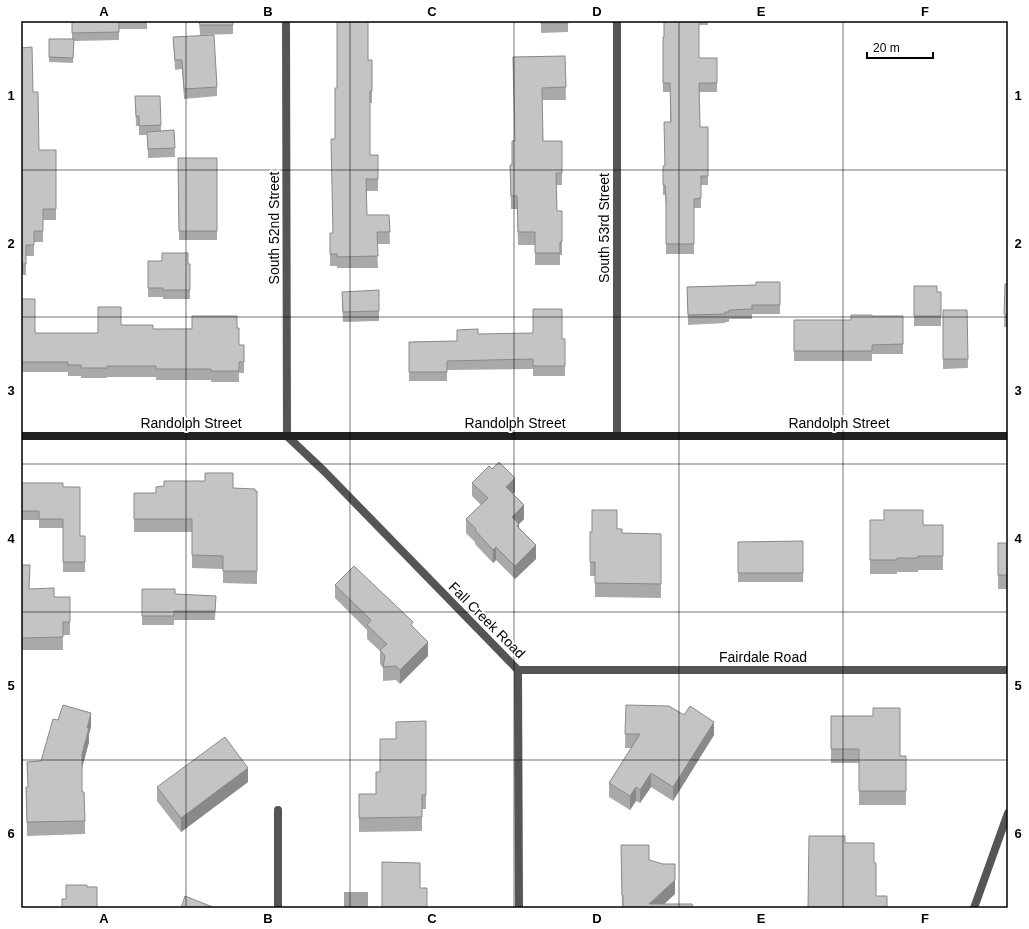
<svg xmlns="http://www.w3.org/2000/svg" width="1029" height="929" font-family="Arial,sans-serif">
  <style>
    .water { fill: #a3a3a3 }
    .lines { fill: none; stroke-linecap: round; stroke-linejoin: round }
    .service { stroke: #555; stroke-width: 8 }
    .minor { stroke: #555; stroke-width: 8 }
    .secondary { stroke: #222; stroke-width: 8 }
    .wall { fill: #a9a9a9 }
    .shaded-wall { fill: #898989 }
    .building { fill: #c4c4c4; stroke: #898989 }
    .grid { fill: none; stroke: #000; stroke-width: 1; stroke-opacity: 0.55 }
    .labels { text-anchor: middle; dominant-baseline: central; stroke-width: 4; stroke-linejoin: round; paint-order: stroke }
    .street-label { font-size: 14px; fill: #000; stroke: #fff }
    .neatline { fill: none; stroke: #000; stroke-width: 1.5 }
    .grid-label { font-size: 13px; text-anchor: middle; font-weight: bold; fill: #000 }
  </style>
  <rect width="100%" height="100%" fill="#fff"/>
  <rect class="water" x="344" y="892" width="24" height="16"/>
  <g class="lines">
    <polyline class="service" points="278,810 278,908"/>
    <g class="minor">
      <polyline points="286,21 287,436 324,471 518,670 519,908"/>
      <polyline points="617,21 617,436"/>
      <polyline points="518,670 1008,670"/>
      <polyline points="974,908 1008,813"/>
    </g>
    <polyline class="secondary" points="21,436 1008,436"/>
  </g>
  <g class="wall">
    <polygon points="72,21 147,21 147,29 119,29 119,40 74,41 73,63 49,62 49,39 72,39"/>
    <polygon points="199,21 235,21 233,22 233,34 200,35"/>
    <polygon points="541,21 568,21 568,32 541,33"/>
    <polygon points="664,21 708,21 708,25 699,25 699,58 717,58 717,92 699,92 700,127 708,127 708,185 701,185 701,208 694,208 694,254 666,254 666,208 665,195 663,195 663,166 665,166 670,122 670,92 663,92 663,37 664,37"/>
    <polygon points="173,37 217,87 217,96 184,99 182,69 175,70"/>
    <polygon points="21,48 33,92 39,150 56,150 56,220 43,220 43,242 34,242 34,256 26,256 26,275 21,275"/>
    <polygon points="565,56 566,100 542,100 543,141 562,141 562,185 556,185 557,211 562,211 562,255 560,255 560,265 535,265 535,245 518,245 517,209 511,209 510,165 512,165 515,141 513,57"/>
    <polygon points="368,60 372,60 372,103 370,103 370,155 378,155 378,191 367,191 367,215 389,215 390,244 377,244 378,268 337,268 337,266 330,266 330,233 333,233 337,88"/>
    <polygon points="135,96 161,125 161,131 174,130 175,157 148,158 147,135 139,135 139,126 136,126"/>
    <polygon points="178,158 217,158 217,240 179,240"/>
    <polygon points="148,261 190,264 190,299 163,299 163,297 148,297"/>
    <polygon points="780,282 780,314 752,314 752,319 729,319 729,322 725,322 725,323 688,325 687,287 756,285"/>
    <polygon points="1005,284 1008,284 1008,327 1004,327"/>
    <polygon points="914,286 937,292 941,292 941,326 914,326"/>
    <polygon points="21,299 35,333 98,333 121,325 153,329 237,328 239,345 244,345 244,373 239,373 239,382 211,382 211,380 156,380 156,377 107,377 107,378 81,378 81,376 68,376 68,372 21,372"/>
    <polygon points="342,301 379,311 379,321 343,322"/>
    <polygon points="943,310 967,310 968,368 943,369"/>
    <polygon points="872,316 903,316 903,354 872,354 872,361 794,361 794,320 851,320"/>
    <polygon points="478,334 565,339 565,376 533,376 533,369 447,370 447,381 409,381 409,342 457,341"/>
    <polygon points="21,483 63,487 80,536 85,536 85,572 63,572 63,528 39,528 39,520 21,520"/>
    <polygon points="472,483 515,492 513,494 524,519 519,524 519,527 536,559 515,579 496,560 493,563 475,544 475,542 466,533 466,519 481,505 472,496"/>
    <polygon points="164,486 233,488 257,491 257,584 223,583 223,569 192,568 192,532 134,532 134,493 156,493"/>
    <polygon points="870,520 923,525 943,525 943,570 918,570 918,572 897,572 897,574 870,574"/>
    <polygon points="617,529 622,533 661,534 661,598 595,597 595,576 590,576 590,532"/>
    <polygon points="803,541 803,582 738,582 738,542"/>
    <rect x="998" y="543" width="10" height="46"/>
    <polygon points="21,565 29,589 54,597 70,597 70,635 63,635 63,650 21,650"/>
    <polygon points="335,585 413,626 428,656 400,684 396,680 383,681 383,668 380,664 380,651 367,639 367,630 335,598"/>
    <polygon points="142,589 175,594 216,596 215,620 174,620 174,625 142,625"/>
    <polygon points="626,705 714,735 673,801 651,787 640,803 636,801 630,810 609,797 609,783 631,748 625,748"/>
    <polygon points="831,716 900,756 906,756 906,805 859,805 859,763 831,763"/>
    <polygon points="58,720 91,727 89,734 89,742 82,768 82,792 85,821 85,834 27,836 26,787 28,787 27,762 41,761"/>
    <polygon points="426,721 426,809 422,809 422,831 359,832 359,794 376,794 380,772 396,739"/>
    <polygon points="248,782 181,832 157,801 157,787"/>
    <polygon points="621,845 649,860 675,894 664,904 693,908 622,908"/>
  </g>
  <g class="shaded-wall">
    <polygon points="515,478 515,492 506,500 506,487"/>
    <polygon points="524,505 524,519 519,524 519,538 512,517"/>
    <polygon points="536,545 536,559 515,579 515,566"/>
    <polygon points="496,547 496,560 493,563 493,550"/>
    <polygon points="428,642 428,656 400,684 400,670"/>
    <polygon points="91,713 91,727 89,734 89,742 82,768 82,754 87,728"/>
    <polygon points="714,722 714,735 673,801 673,787"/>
    <polygon points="248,768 248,782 181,832 181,818"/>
    <polygon points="651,773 651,787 640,803 640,790"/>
    <polygon points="636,787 636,801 630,810 630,796"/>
    <polygon points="675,880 675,894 660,908 649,904"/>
  </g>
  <g class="building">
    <polygon points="72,21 119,21 119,32 72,33"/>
    <polygon points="199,21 233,21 233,25 200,25"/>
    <polygon points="337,21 368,21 368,60 372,60 372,91 370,91 370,155 378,155 378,179 366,179 367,215 389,215 390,232 377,232 378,256 337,257 337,254 330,254 330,233 333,233 331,139 335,139 335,88 337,88"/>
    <rect x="541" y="21" width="27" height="2"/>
    <polygon points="664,21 699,21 699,58 717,58 717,83 699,83 700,127 708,127 708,176 701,176 701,198 694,199 694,244 666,244 666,199 665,185 663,185 663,166 665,166 664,122 671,122 670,83 663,83 663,37 664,37"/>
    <polygon points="214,35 217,87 184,89 182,60 175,60 173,37"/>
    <polygon points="49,39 74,39 73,58 49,57"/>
    <polygon points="32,47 33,92 38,92 39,150 56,150 56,209 43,209 43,231 34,231 34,245 26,245 26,264 21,264 21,48"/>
    <polygon points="565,56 566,87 542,88 543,141 562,141 562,173 556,173 557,211 562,211 562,242 560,242 560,253 535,253 535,232 518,232 517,196 511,196 510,165 512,165 512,141 515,141 513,57"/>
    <polygon points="135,96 160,96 161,125 139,126 139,116 136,116"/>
    <polygon points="174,130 175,148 148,149 147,132"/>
    <polygon points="178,158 217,158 217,231 179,231"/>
    <polygon points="162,253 188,253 188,264 190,264 190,290 163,290 163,288 148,288 148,261 162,261"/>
    <polygon points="756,282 780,282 780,305 752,305 752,309 729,310 729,312 725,312 725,314 688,315 687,287 756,285"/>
    <polygon points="1005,284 1008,284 1008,315 1004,314"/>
    <polygon points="914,286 937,286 937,292 941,292 941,316 914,316"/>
    <polygon points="379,290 379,311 343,312 342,292"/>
    <polygon points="21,299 35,299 35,333 98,333 98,307 121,307 121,325 153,325 153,329 192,329 192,316 237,316 237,328 239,328 239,345 244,345 244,362 239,362 239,371 211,371 211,369 156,369 156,366 107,366 107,368 81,368 81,365 68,365 68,362 21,362"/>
    <polygon points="533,309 562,309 562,339 565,339 565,366 533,366 533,359 447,361 447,372 409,372 409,342 457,341 457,330 478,329 478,334 533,333"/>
    <polygon points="943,310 967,310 968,359 943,359"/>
    <polygon points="851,315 872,315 872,316 903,316 903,344 872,345 872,351 794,351 794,320 851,320"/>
    <polygon points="499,462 515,478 506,487 524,505 512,517 519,524 517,526 536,545 515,566 496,547 493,550 475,530 476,529 466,519 488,498 472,483 489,466 492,469"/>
    <polygon points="205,473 233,473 233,488 255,489 255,491 257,491 257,571 223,571 223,556 192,555 192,519 134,519 134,493 156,493 156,487 164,486 164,481 205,481"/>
    <polygon points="21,483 63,483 63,487 80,487 80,536 85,536 85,562 63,562 63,519 39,519 39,511 21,511"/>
    <polygon points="592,510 617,510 617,529 622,529 622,533 661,534 661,584 595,583 595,562 590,562 590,532 592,532"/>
    <polygon points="884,510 923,510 923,525 943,525 943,556 918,556 918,558 897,558 897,560 870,560 870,520 884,520"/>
    <polygon points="803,541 803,573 738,573 738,542"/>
    <rect x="998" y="543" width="10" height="32"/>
    <polygon points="21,565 30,565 29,589 54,588 54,597 70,597 70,622 63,622 63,637 21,638"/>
    <polygon points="354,566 413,622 411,625 428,642 400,670 396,666 383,667 385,656 380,650 387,644 367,625 371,620 335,585"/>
    <polygon points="142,589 175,589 175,594 216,596 215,611 174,611 174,616 142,616"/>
    <polygon points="63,705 91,713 87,728 89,728 82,754 82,792 84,792 85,821 27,822 26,787 28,787 27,762 41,761 53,719 58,720"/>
    <polygon points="626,705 669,706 684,715 690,706 714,722 673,787 651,773 640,790 636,787 630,796 609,783 640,734 625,734"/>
    <polygon points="873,708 900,708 900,756 906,756 906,791 859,791 859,749 831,749 831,716 873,716"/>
    <polygon points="426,721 426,795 422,795 422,817 359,818 359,794 376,794 376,772 380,772 380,739 396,739 396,722"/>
    <polygon points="225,737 248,768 181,818 157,787"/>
    <polygon points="809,836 845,836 845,843 874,843 874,863 876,863 876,896 887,896 887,908 808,908"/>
    <polygon points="621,845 649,845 649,860 663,864 675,864 675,880 649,904 692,904 693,908 623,908 623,895 622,895"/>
    <polygon points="382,862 420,863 420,888 427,888 427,908 382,908"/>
    <polygon points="66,885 87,885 87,887 97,887 97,908 62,908 62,899 66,899"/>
    <polygon points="185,896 215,908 181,908"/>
  </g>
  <path class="grid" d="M186,21V908M350,21V908M514,21V908M679,21V908M843,21V908M21,170H1008M21,317H1008M21,464H1008M21,612H1008M21,760H1008"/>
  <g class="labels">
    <g class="street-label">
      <text transform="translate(274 228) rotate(-90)">South 52nd Street</text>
      <text transform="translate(604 228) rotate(-90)">South 53rd Street</text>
      <text x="191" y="423">Randolph Street</text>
      <text x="515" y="423">Randolph Street</text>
      <text x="839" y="423">Randolph Street</text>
      <text transform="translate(487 620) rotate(45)">Fall Creek Road</text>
      <text x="763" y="657">Fairdale Road</text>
    </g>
  </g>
  <rect width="1029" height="929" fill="none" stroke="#ffffff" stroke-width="44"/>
  <path d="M867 52v6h66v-6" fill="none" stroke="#000000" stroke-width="2"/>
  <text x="873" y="52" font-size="12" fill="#000000" stroke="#ffffff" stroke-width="3" paint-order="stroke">20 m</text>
  <rect x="22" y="22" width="985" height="885" class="neatline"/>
  <g class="grid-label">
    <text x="104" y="16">A</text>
    <text x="268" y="16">B</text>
    <text x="432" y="16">C</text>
    <text x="597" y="16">D</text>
    <text x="761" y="16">E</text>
    <text x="925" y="16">F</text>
    <text x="11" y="100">1</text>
    <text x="1018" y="100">1</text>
    <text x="11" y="248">2</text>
    <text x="1018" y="248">2</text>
    <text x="11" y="395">3</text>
    <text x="1018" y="395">3</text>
    <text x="11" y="543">4</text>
    <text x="1018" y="543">4</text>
    <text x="11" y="690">5</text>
    <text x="1018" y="690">5</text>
    <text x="11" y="838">6</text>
    <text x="1018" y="838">6</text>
    <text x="104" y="923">A</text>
    <text x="268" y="923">B</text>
    <text x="432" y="923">C</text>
    <text x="597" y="923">D</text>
    <text x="761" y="923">E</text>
    <text x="925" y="923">F</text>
  </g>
</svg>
